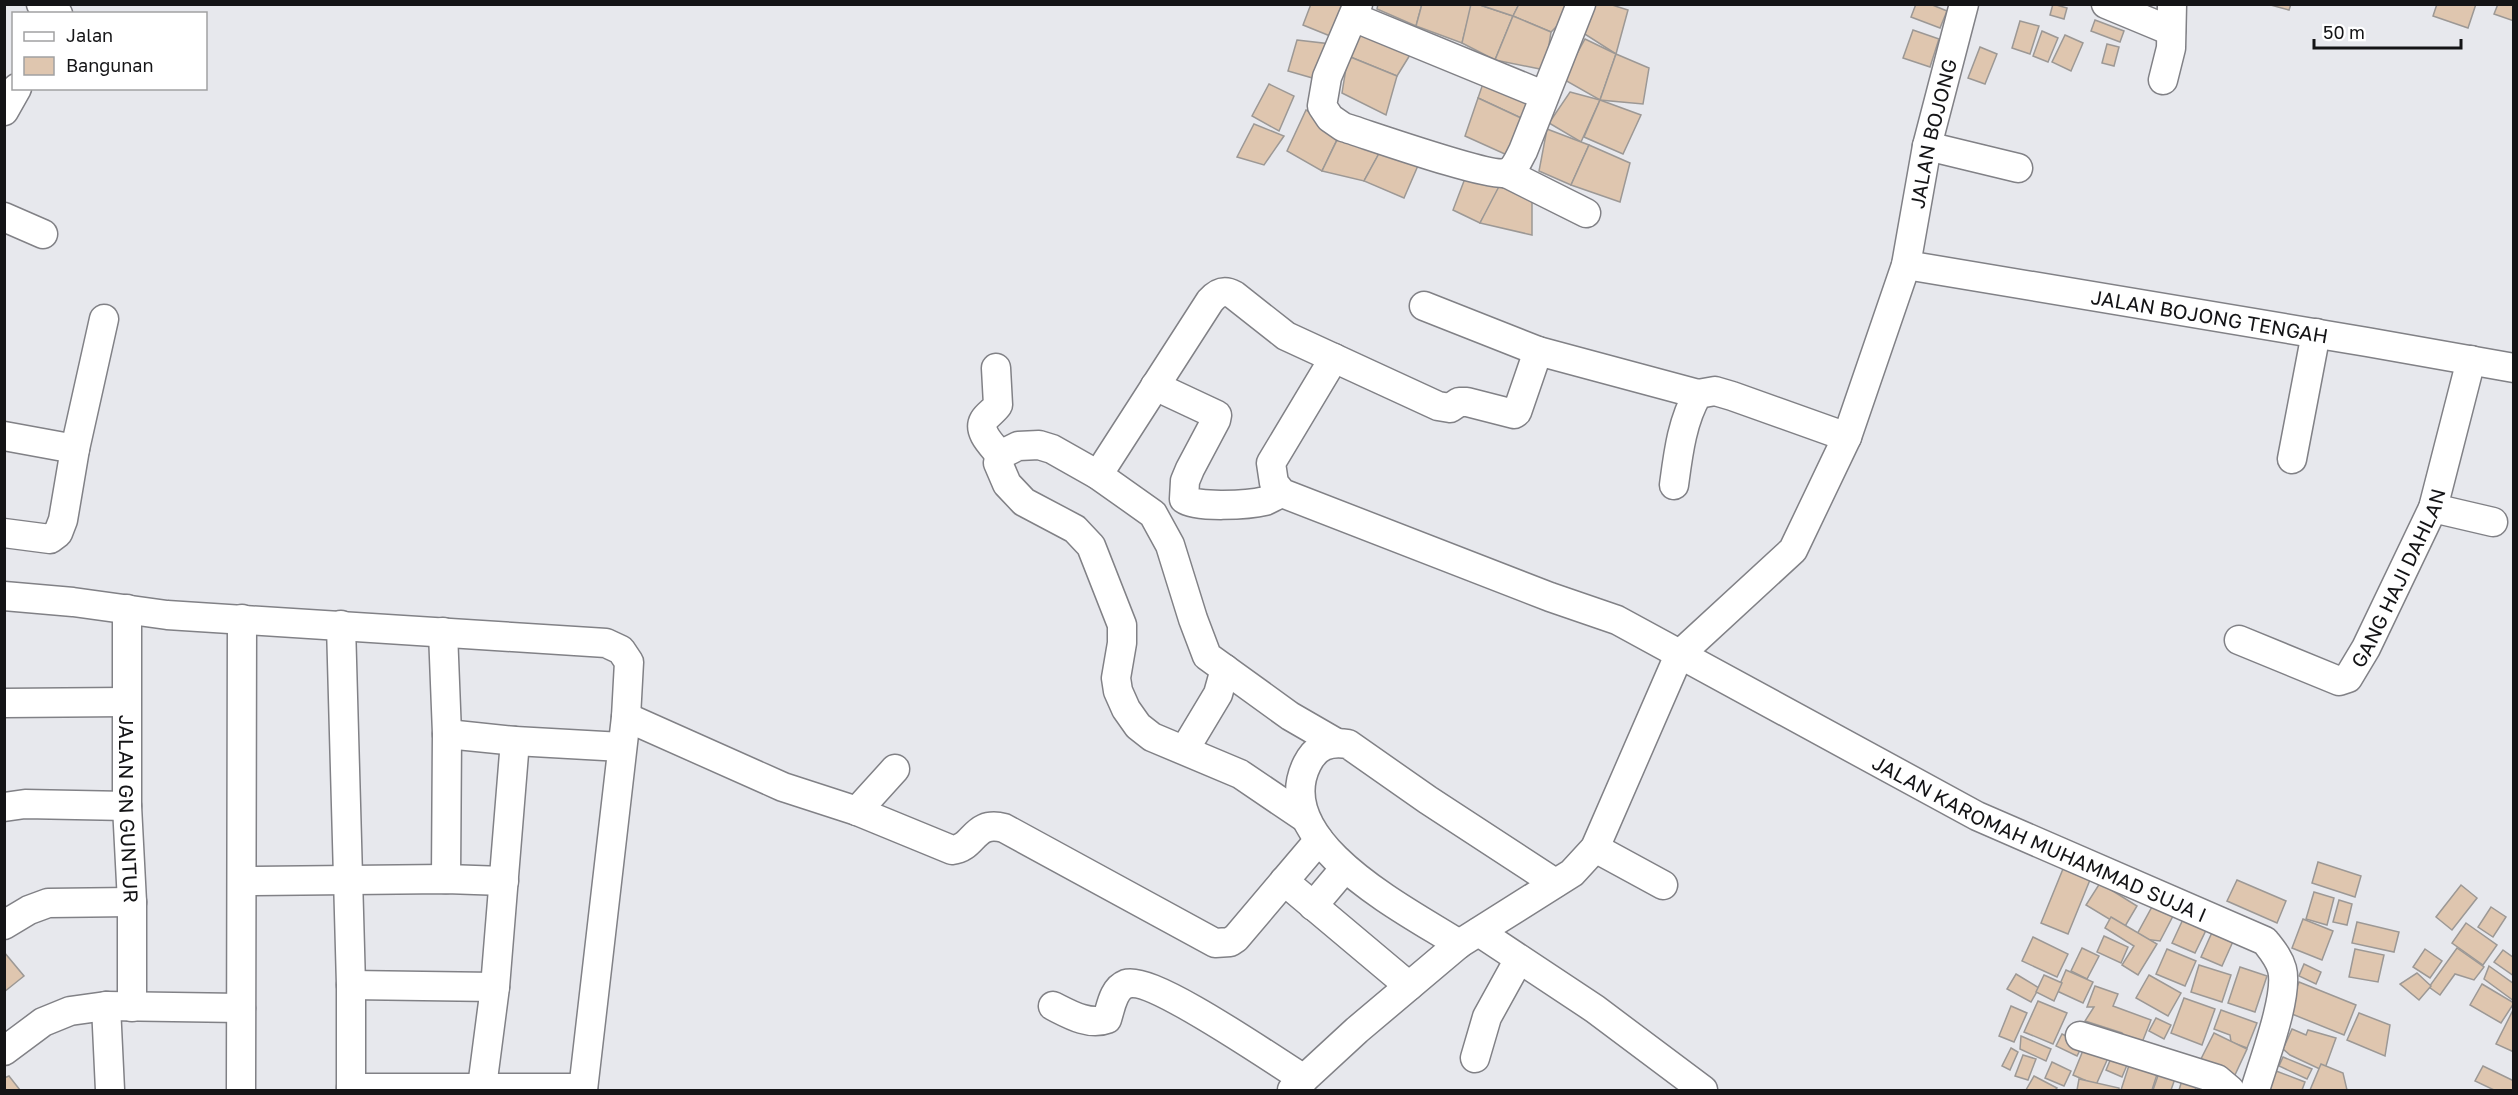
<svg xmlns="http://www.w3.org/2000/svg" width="2518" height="1095" font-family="'Golos Text',sans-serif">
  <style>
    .building { fill: #dfc6af; stroke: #9c9895; stroke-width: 1.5 }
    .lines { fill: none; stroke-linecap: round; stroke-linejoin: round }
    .minor-casing { stroke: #818186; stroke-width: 31 }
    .minor { stroke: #fff; stroke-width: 28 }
    .labels { text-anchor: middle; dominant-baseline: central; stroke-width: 4.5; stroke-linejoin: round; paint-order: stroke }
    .street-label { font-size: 20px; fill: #141416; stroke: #fff }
  </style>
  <rect width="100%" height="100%" fill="#e7e8ed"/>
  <g class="building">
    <polygon points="1311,4 1349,4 1335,38 1303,25"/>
    <polygon points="1378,4 1422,4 1416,26 1377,9"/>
    <polygon points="1422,4 1472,4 1462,43 1416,26"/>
    <polygon points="1471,4 1477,4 1513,16 1495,60 1462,43"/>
    <polygon points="1477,4 1519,4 1513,16"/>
    <polygon points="1519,4 1579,4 1551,32 1513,16"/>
    <polygon points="1593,4 1609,4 1628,10 1616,54 1580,31"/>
    <polygon points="1916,4 1930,4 1947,11 1940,28 1911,17"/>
    <polygon points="2053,4 2067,8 2064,19 2050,15"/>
    <polygon points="2267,4 2291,4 2289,10"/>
    <polygon points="2437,4 2476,4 2468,28 2433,16"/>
    <polygon points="2498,4 2514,4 2514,21 2494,14"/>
    <polygon points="1513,16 1551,32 1545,70 1495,60"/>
    <polygon points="2095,20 2124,31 2120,42 2091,31"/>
    <polygon points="2020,21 2039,26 2030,54 2012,48"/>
    <polygon points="1360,29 1413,50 1397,76 1348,56"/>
    <polygon points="1913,30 1939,39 1930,67 1903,58"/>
    <polygon points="2042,31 2058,38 2048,62 2033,56"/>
    <polygon points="2065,35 2083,43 2071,71 2052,62"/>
    <polygon points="1585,39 1616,54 1600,100 1563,79"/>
    <polygon points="1297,40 1331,44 1316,79 1288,71"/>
    <polygon points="2107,44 2119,47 2114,66 2102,63"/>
    <polygon points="1980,47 1997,54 1985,84 1968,78"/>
    <polygon points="1616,54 1649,68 1643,104 1600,100"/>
    <polygon points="1348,56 1397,76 1386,115 1342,93"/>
    <polygon points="1487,72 1533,91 1521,118 1478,98"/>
    <polygon points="1269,84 1294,96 1279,131 1252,116"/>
    <polygon points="1570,92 1600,100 1581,142 1549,123"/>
    <polygon points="1478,98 1521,118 1507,155 1465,136"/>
    <polygon points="1600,100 1641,115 1623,154 1584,137"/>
    <polygon points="1306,110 1343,127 1322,171 1287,151"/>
    <polygon points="1254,124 1284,136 1264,165 1237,157"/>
    <polygon points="1547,129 1589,145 1571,185 1539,171"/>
    <polygon points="1340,134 1386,141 1364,181 1322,171"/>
    <polygon points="1589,145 1630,163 1620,202 1571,185"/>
    <polygon points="1382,148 1420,161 1404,198 1364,181"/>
    <polygon points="1467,173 1504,181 1480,223 1453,210"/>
    <polygon points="1506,173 1532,188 1532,235 1480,223"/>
    <polygon points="2318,862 2361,876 2355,897 2312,883"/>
    <polygon points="2065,864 2092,875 2068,934 2041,923"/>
    <polygon points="2237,880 2286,901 2277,923 2227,901"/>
    <polygon points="2100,883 2137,906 2124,928 2086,905"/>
    <polygon points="2461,885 2477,898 2452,930 2436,917"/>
    <polygon points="2314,892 2334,898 2327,925 2306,919"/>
    <polygon points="2339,900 2352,904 2347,925 2333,922"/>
    <polygon points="2153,905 2173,916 2160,941 2135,938"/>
    <polygon points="2491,907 2506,917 2493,937 2478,927"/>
    <polygon points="2185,915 2208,926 2195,953 2172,943"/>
    <polygon points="2111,917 2157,944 2138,975 2122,965 2134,946 2105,928"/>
    <polygon points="2303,919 2333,931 2322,960 2292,948"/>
    <polygon points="2357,922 2399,932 2394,952 2352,943"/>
    <polygon points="2466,923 2497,945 2483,965 2452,943"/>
    <polygon points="2214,928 2235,937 2222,966 2201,957"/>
    <polygon points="2104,936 2128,947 2121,963 2097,952"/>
    <polygon points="2033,937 2068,954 2057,977 2022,961"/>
    <polygon points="2082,948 2099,956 2087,979 2071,971"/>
    <polygon points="2457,948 2484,967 2474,980 2455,974 2440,995 2429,987"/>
    <polygon points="2167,949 2196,961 2185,986 2156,974"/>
    <polygon points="2355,949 2384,955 2378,982 2349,977"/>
    <polygon points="2425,949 2442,961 2430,978 2413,967"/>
    <polygon points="2503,950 2514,958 2514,976 2494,962"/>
    <polygon points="4,952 24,976 4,992"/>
    <polygon points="2304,964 2321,972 2316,984 2299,976"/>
    <polygon points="2199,965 2231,975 2222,1002 2191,992"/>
    <polygon points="2489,966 2514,984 2514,1001 2484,979"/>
    <polygon points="2240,967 2267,976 2255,1012 2228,1003"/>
    <polygon points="2066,970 2093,982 2083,1003 2057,991"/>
    <polygon points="2417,973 2431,986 2419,1000 2400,984"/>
    <polygon points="2016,974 2039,988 2031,1002 2007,989"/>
    <polygon points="2044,975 2062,983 2054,1001 2036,992"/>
    <polygon points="2149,975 2181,993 2168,1016 2136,998"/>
    <polygon points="2299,982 2356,1005 2344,1035 2287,1012"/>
    <polygon points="2482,984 2514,1003 2501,1023 2470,1005"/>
    <polygon points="2095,986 2118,994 2113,1006 2151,1020 2141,1045 2126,1039 2122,1033 2085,1021 2094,1007 2087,1007"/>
    <polygon points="2184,998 2215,1009 2202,1045 2171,1033"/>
    <polygon points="2038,1001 2067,1013 2053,1044 2024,1032"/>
    <polygon points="2011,1006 2027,1013 2014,1042 1999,1036"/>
    <polygon points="2514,1008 2514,1052 2496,1044"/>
    <polygon points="2221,1010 2257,1023 2247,1048 2231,1042 2230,1035 2214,1029"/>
    <polygon points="2359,1013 2390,1025 2385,1056 2347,1040"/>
    <polygon points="2156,1018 2171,1025 2164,1039 2149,1031"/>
    <polygon points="2292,1029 2306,1035 2308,1030 2336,1038 2324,1071 2290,1055 2283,1049"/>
    <polygon points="2214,1033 2247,1049 2234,1077 2200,1061"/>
    <polygon points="2062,1034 2083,1044 2077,1056 2056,1046"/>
    <polygon points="2021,1036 2051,1049 2046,1061 2020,1049"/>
    <polygon points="2011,1048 2018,1052 2010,1070 2002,1066"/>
    <polygon points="2084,1048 2108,1058 2096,1085 2073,1075"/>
    <polygon points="2114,1051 2130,1058 2122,1077 2106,1070"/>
    <polygon points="2023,1055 2036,1059 2028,1080 2015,1076"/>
    <polygon points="2132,1056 2160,1065 2152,1090 2121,1090"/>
    <polygon points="2283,1057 2312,1069 2307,1079 2279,1066"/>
    <polygon points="2052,1062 2071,1071 2064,1086 2045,1078"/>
    <polygon points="2321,1064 2343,1073 2347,1090 2310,1090"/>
    <polygon points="2483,1066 2514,1081 2513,1090 2494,1090 2475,1081"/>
    <polygon points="2161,1067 2177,1073 2171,1090 2153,1090"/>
    <polygon points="2276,1071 2305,1082 2302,1090 2268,1090"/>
    <polygon points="2184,1074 2199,1079 2195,1090 2179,1090"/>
    <polygon points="9,1076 20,1090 4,1090 4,1078"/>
    <polygon points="2034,1076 2057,1088 2055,1090 2026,1090"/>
    <polygon points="2079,1079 2119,1088 2119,1090 2077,1090"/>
  </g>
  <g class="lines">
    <defs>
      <g id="minor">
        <polyline points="41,4 58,14"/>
        <path d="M1358,4L1327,77L1322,106L1330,118L1343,127C1369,135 1487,177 1506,173C1515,170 1519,158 1523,151L1581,4"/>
        <polyline points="2106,4 2171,31"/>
        <polyline points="1353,17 1543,95"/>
        <polyline points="2163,80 2171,48 2172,4"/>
        <polyline points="4,111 17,88"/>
        <polyline points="1927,146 2018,168"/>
        <polyline points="1506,173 1586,213"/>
        <polyline points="4,217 43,234"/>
        <path id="s1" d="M1906,265L2367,342L2514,368"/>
        <polyline points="1424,306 1538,351 1698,394"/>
        <path id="s2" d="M1334,358L1271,463L1274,483L1282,493L1550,597L1617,620L1977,816L2265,941C2272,950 2279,958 2282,969C2289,995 2263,1063 2255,1090"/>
        <path d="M996,368L998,405C994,411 988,414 984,420C977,432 993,446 1000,455"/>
        <path d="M1155,386L1217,415L1216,420L1190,469L1185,481L1184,499C1196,508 1249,505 1265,501C1270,499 1276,495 1282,493"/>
        <polyline points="4,436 75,449"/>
        <polyline points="2292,459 2316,333"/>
        <path d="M1098,475L1210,301C1217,293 1223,289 1234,295L1286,336L1438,406L1450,408L1459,402H1467L1514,414L1517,412L1538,351"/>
        <path d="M1674,485C1678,455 1682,420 1698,394L1715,391L1732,396L1847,437"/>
        <polyline points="2433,508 2493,522"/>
        <polyline points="4,533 50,539 58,533 63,520 75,449 104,319"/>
        <polyline points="4,596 73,602 167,615 606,643 621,650 629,662 626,717 583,1090"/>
        <path id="s3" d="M127,609V806L132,902V1007"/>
        <polyline points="341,625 351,985 351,1090"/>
        <polyline points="443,632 447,734 446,879"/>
        <path id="s4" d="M2239,640L2339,681L2348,678L2366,648L2433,508L2471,360"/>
        <polyline points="4,703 126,702"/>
        <path d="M626,717L783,787L857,811L952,850C975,848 973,820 1004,828L1215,943L1230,942L1236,938L1319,840"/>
        <polyline points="447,734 515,741 622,747"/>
        <polyline points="1185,749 1218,694 1225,669"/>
        <polyline points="4,807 25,804 127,806"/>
        <polyline points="857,811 895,769"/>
        <polyline points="1305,818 1240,774 1152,737 1138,726 1126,709 1118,691 1116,678 1122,643 1122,625 1091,546 1075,529 1024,502 1007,484 998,463 1000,455 1018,446 1039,445 1052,449 1098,475 1153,514 1170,545 1193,619 1207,656 1290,716 1335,742"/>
        <polyline points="1595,848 1663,885"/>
        <polyline points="243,881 446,879 504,881"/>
        <polyline points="1284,881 1409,986"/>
        <polyline points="1313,906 1345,868"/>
        <polyline points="4,925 29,910 48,903 132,902"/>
        <polyline points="1479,932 1595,1009 1703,1090"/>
        <path d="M1459,944C1408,911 1268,842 1307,764C1316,746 1329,741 1348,744L1428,800L1555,883"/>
        <polyline points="351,985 495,987"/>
        <polyline points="106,1006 110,1090"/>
        <path d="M1053,1006C1069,1014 1089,1026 1107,1019C1111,1007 1113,989 1126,984C1152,975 1276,1062 1304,1079"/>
        <polyline points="2080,1036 2217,1079 2230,1090"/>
        <polyline points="4,1051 43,1022 70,1011 106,1006 241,1008"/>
        <polyline points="1475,1058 1487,1017 1519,959"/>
        <polyline points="482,1087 495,987 515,741"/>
        <polyline points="351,1088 583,1088"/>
        <polyline points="241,1090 242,619"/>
        <path id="s5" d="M1292,1090L1357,1030L1459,944L1572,873L1595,848L1679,655L1793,550L1847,437L1906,265L1927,146L1964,4"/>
      </g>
    </defs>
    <use href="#minor" class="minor-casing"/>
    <use href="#minor" class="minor"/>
  </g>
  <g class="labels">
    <g class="street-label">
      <text stroke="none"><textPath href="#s5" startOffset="1196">JALAN BOJONG</textPath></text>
      <text stroke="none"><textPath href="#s1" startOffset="308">JALAN BOJONG TENGAH</textPath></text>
      <text stroke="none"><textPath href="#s4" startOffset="230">GANG HAJI DAHLAN</textPath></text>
      <text stroke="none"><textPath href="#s3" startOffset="200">JALAN GN GUNTUR</textPath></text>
      <text stroke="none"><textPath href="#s2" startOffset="990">JALAN KAROMAH MUHAMMAD SUJA I</textPath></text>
    </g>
  </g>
  <rect width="2518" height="1095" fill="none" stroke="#141416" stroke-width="12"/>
  <rect x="12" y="12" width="195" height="78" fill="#ffffff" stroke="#a1a1a2" stroke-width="1.5"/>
  <rect x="24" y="32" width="30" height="9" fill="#ffffff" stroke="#a1a1a2" stroke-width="1.5"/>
  <text x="66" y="42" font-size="18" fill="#141416">Jalan</text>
  <rect x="24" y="57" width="30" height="18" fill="#dfc6af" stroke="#a1a1a2" stroke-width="1.5"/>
  <text x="66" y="72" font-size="18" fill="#141416">Bangunan</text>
  <path d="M2314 39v9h147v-9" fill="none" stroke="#141416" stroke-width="3"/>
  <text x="2323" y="39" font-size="18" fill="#141416" stroke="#ffffff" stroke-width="4.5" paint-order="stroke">50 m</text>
</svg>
